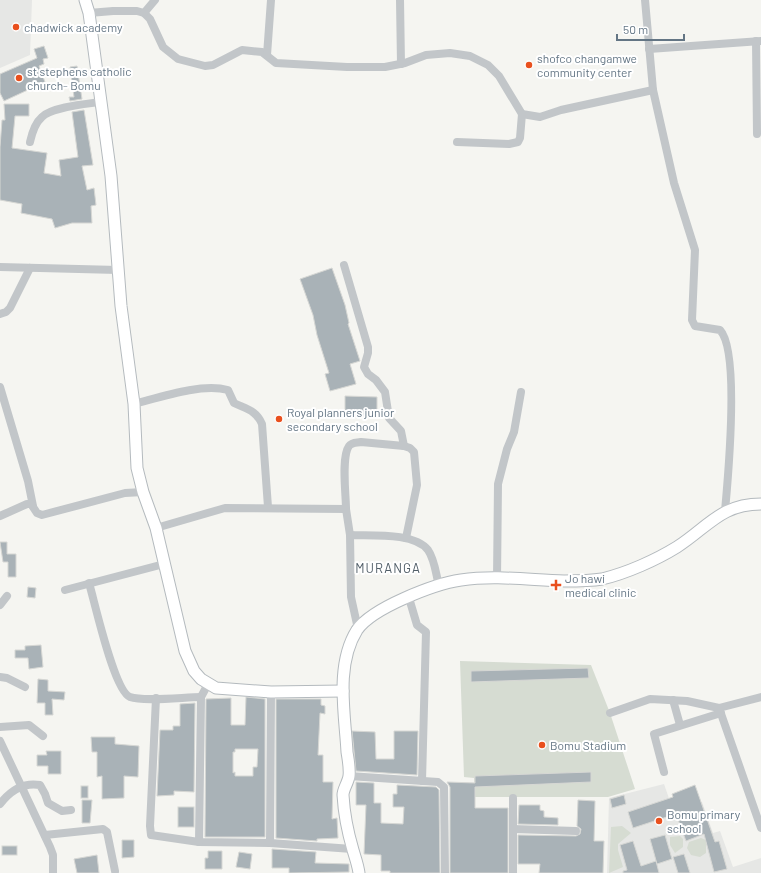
<svg xmlns="http://www.w3.org/2000/svg" width="761" height="873" font-family="Barlow,sans-serif">
  <style>
    .built { fill: #e6e7e5 }
    .green { fill: #d6dcd2 }
    .building { fill: #a9b2b7; stroke: #d6d7d4; fill-rule: evenodd }
    .lines { fill: none; stroke-linecap: round; stroke-linejoin: round }
    .secondary-casing { stroke: #b4babe; stroke-width: 13 }
    .street { stroke: #c2c6c9; stroke-width: 8 }
    .secondary { stroke: #fff; stroke-width: 11 }
    .poi-dot { fill: #e9501e; stroke: #fff; stroke-width: 1.5 }
    .labels { text-anchor: middle; dominant-baseline: central; stroke-width: 4; stroke-linejoin: round; paint-order: stroke }
    .poi-label { font-size: 12px; fill: #637584; stroke: #fff; text-anchor: start }
    .neighbourhood-label { font-size: 13px; letter-spacing: 1px; fill: #515e68; stroke: #fff }
  </style>
  <rect width="100%" height="100%" fill="#f5f5f1"/>
  <g class="built">
    <polygon points="0,0 32,0 30,55 0,68"/>
    <polygon points="664,784 673,810 702,802 713,833 720,831 733,867 761,858 761,873 607,873 609,798"/>
  </g>
  <g class="green">
    <polygon points="460,661 591,665 610,713 635,789 608,797 475,797 474,778 464,777"/>
    <polygon points="622,826 631,833 618,844 618,850 623,867 609,873 611,827"/>
    <polygon points="680,836 683,839 683,847 675,853 670,845 670,837"/>
    <polygon points="701,838 706,840 706,853 700,857 691,855 687,848 689,842"/>
  </g>
  <g class="building">
    <polygon points="44,46 48,58 43,59 44,64 39,66 45,82 4,101 0,93 0,74 37,58 34,49"/>
    <polygon points="77,66 82,99 70,101 69,97 74,97 70,67"/>
    <polygon points="4,104 29,104 29,116 15,116 12,148 47,153 44,173 61,176 59,160 78,157 72,112 84,110 93,165 82,166 87,190 94,188 96,205 91,206 92,223 72,223 55,228 52,219 21,213 22,204 0,200 0,147 2,120 5,120"/>
    <polygon points="332,268 345,305 349,323 348,324 360,361 350,364 356,384 330,391 325,374 329,373 317,335 313,315 300,279"/>
    <polygon points="345,396 377,397 377,417 345,417"/>
    <polygon points="0,542 7,542 7,554 16,554 16,577 8,577 8,562 3,562"/>
    <polygon points="28,587 36,588 35,598 27,597"/>
    <polygon points="41,645 43,667 29,669 28,658 15,658 15,650 25,650 25,646"/>
    <polygon points="588,668 589,678 471,682 471,671"/>
    <polygon points="38,679 48,680 48,691 65,692 64,700 52,699 53,715 45,715 45,703 37,703"/>
    <path d="M246,697L265,699V837H205L206,699L231,698V725H245ZM235,749H258L257,767H253V776H235V772L233,773V752H235Z"/>
    <polygon points="276,699 321,699 321,705 325,706 325,714 320,713 318,755 323,755 323,782 333,782 332,819 337,818 338,838 317,839 317,841 276,838"/>
    <polygon points="195,703 194,792 174,791 174,795 157,796 160,730 173,730 173,726 180,726 180,704"/>
    <polygon points="352,731 375,732 376,759 394,759 394,731 418,731 417,775 356,771"/>
    <polygon points="91,737 115,737 115,744 139,746 138,777 124,776 124,798 102,799 102,776 97,777 97,752 92,752"/>
    <polygon points="46,751 61,751 61,774 48,774 48,766 37,766 37,755 47,755"/>
    <polygon points="591,772 591,782 475,787 475,808 508,808 508,873 450,873 450,787 447,782 475,783 475,776"/>
    <polygon points="356,782 374,783 374,803 381,803 381,823 403,824 404,807 393,807 393,794 397,794 397,785 436,787 439,790 440,873 390,873 390,871 381,871 381,855 364,854 366,805 356,805"/>
    <polygon points="695,785 715,842 719,841 727,869 714,872 704,834 686,841 676,814 633,828 628,812 673,797 672,794"/>
    <rect x="81" y="786" width="7" height="12"/>
    <polygon points="624,795 626,804 612,808 610,799"/>
    <polygon points="82,800 92,800 90,823 82,823"/>
    <polygon points="578,800 595,801 594,841 604,841 603,873 539,873 540,864 518,864 518,835 576,836 580,834 581,829 577,826"/>
    <polygon points="519,805 540,805 540,810 544,811 544,817 558,818 558,825 518,824"/>
    <rect x="178" y="807" width="16" height="20"/>
    <polygon points="665,835 672,859 657,864 650,839"/>
    <polygon points="122,840 134,840 134,857 122,858"/>
    <polygon points="633,841 641,866 656,861 659,873 623,873 623,871 627,870 620,845"/>
    <rect x="2" y="846" width="15" height="9"/>
    <polygon points="272,849 316,852 315,863 349,864 349,872 289,873 289,868 272,868"/>
    <polygon points="208,851 222,851 222,869 205,869 205,858 208,858"/>
    <polygon points="239,852 252,854 250,869 236,867"/>
    <polygon points="684,854 690,873 678,873 673,857"/>
    <polygon points="97,855 99,873 77,873 74,859"/>
  </g>
  <g class="lines">
    <defs>
      <g id="secondary">
        <polyline points="85,0 89,13 111,176 121,306 134,404 137,468 143,492 156,528 185,651 194,671 201,679 216,688 271,692 343,691"/>
        <path d="M359,873C358,865 355,857 353,850C348,833 344,813 343,795C343,789 348,783 349,776C350,768 348,759 347,752C345,714 335,665 357,630C372,608 434,584 461,580C495,575 530,580 564,581C576,581 590,581 602,579C627,573 656,560 677,547C708,527 721,504 761,504"/>
      </g>
    </defs>
    <use href="#secondary" class="secondary-casing"/>
    <g class="street">
      <polyline points="400,0 401,64"/>
      <path d="M645,0L653,90L674,183L695,250L692,320L695,326L720,330C740,351 728,478 725,511"/>
      <polyline points="89,13 113,11 137,11 144,13 150,19 163,47 178,59 205,66 213,65 242,50 262,52 276,63 347,67 385,67 405,63 426,55 450,53 470,56 488,65 499,76 522,114 540,117 561,110 653,90"/>
      <polyline points="144,13 155,0"/>
      <polyline points="756,41 757,134"/>
      <polyline points="649,49 761,41"/>
      <polyline points="267,55 271,0"/>
      <path d="M30,142C32,133 35,123 42,117C52,107 86,104 100,102"/>
      <polyline points="457,142 509,144 518,142 520,138 522,114"/>
      <polyline points="344,265 368,347 368,353 364,367 368,374 376,380 385,392 389,418 401,431 404,446"/>
      <polyline points="0,267 118,270"/>
      <polyline points="0,314 6,312 10,308 30,268"/>
      <polyline points="0,387 28,481 33,506"/>
      <path d="M134,404C161,397 201,383 228,390L234,403C246,409 256,410 262,424L268,507"/>
      <polyline points="346,509 350,535 351,597 358,629"/>
      <polyline points="0,516 27,504 31,504 37,513 42,515 125,493 143,492"/>
      <path d="M156,528L225,508L346,509C346,495 341,457 349,446C352,442 357,443 361,442L404,446L410,448L414,452L417,485L406,538"/>
      <path d="M350,535C371,536 414,532 428,550C435,560 436,575 439,586"/>
      <polyline points="497,579 498,484 507,449 514,432 521,392"/>
      <path d="M89,583C95,603 114,691 130,697C144,702 185,697 201,697"/>
      <polyline points="65,590 164,564"/>
      <polyline points="409,598 417,625 426,632 422,781"/>
      <polyline points="0,605 7,596"/>
      <polyline points="0,677 7,678 25,687"/>
      <polyline points="156,698 150,826 151,835 199,842 270,843 352,849"/>
      <polyline points="673,700 680,725"/>
      <polyline points="719,708 761,828"/>
      <polyline points="610,713 650,699 687,701 719,708 761,697"/>
      <polyline points="0,727 29,725 43,736"/>
      <polyline points="0,741 50,847 53,855 53,873"/>
      <polyline points="664,772 654,734 721,713"/>
      <polyline points="349,776 438,782 444,787 445,873"/>
      <path d="M0,804C10,791 23,782 40,785L45,794L48,803L62,811L71,810"/>
      <polyline points="513,829 576,831"/>
      <polyline points="45,835 103,829 107,832 115,871"/>
      <polyline points="199,842 201,697 208,684"/>
      <polyline points="270,843 271,692"/>
      <polyline points="513,873 513,798"/>
    </g>
    <use href="#secondary" class="secondary"/>
  </g>
  <g class="poi-dot">
    <circle cx="16" cy="27" r="4"/>
    <circle cx="529" cy="65" r="4"/>
    <circle cx="19" cy="78" r="4"/>
    <circle cx="279" cy="419" r="4"/>
    <path d="M554 579h4v4h4v4h-4v4h-4v-4h-4v-4h4z"/>
    <circle cx="542" cy="745" r="4"/>
    <circle cx="659" cy="821" r="4"/>
  </g>
  <g class="labels">
    <g class="poi-label">
      <text x="24" y="27">chadwick academy</text>
      <text x="537" y="58">shofco changamwe<tspan x="537" dy="14">community center</tspan></text>
      <text x="27" y="71">st stephens catholic<tspan x="27" dy="14">church- Bomu</tspan></text>
      <text x="287" y="412">Royal planners junior<tspan x="287" dy="14">secondary school</tspan></text>
      <text x="565" y="578">Jo hawi<tspan x="565" dy="14">medical clinic</tspan></text>
      <text x="550" y="745">Bomu Stadium</text>
      <text x="667" y="814">Bomu primary<tspan x="667" dy="14">school</tspan></text>
    </g>
    <g class="neighbourhood-label">
      <text x="388" y="568">MURANGA</text>
    </g>
  </g>
  <path d="M617 34v6h67v-6" fill="none" stroke="#637584" stroke-width="2"/>
  <text x="623" y="34" font-size="12" fill="#637584" stroke="#ffffff" stroke-width="3" paint-order="stroke">50 m</text>
</svg>
